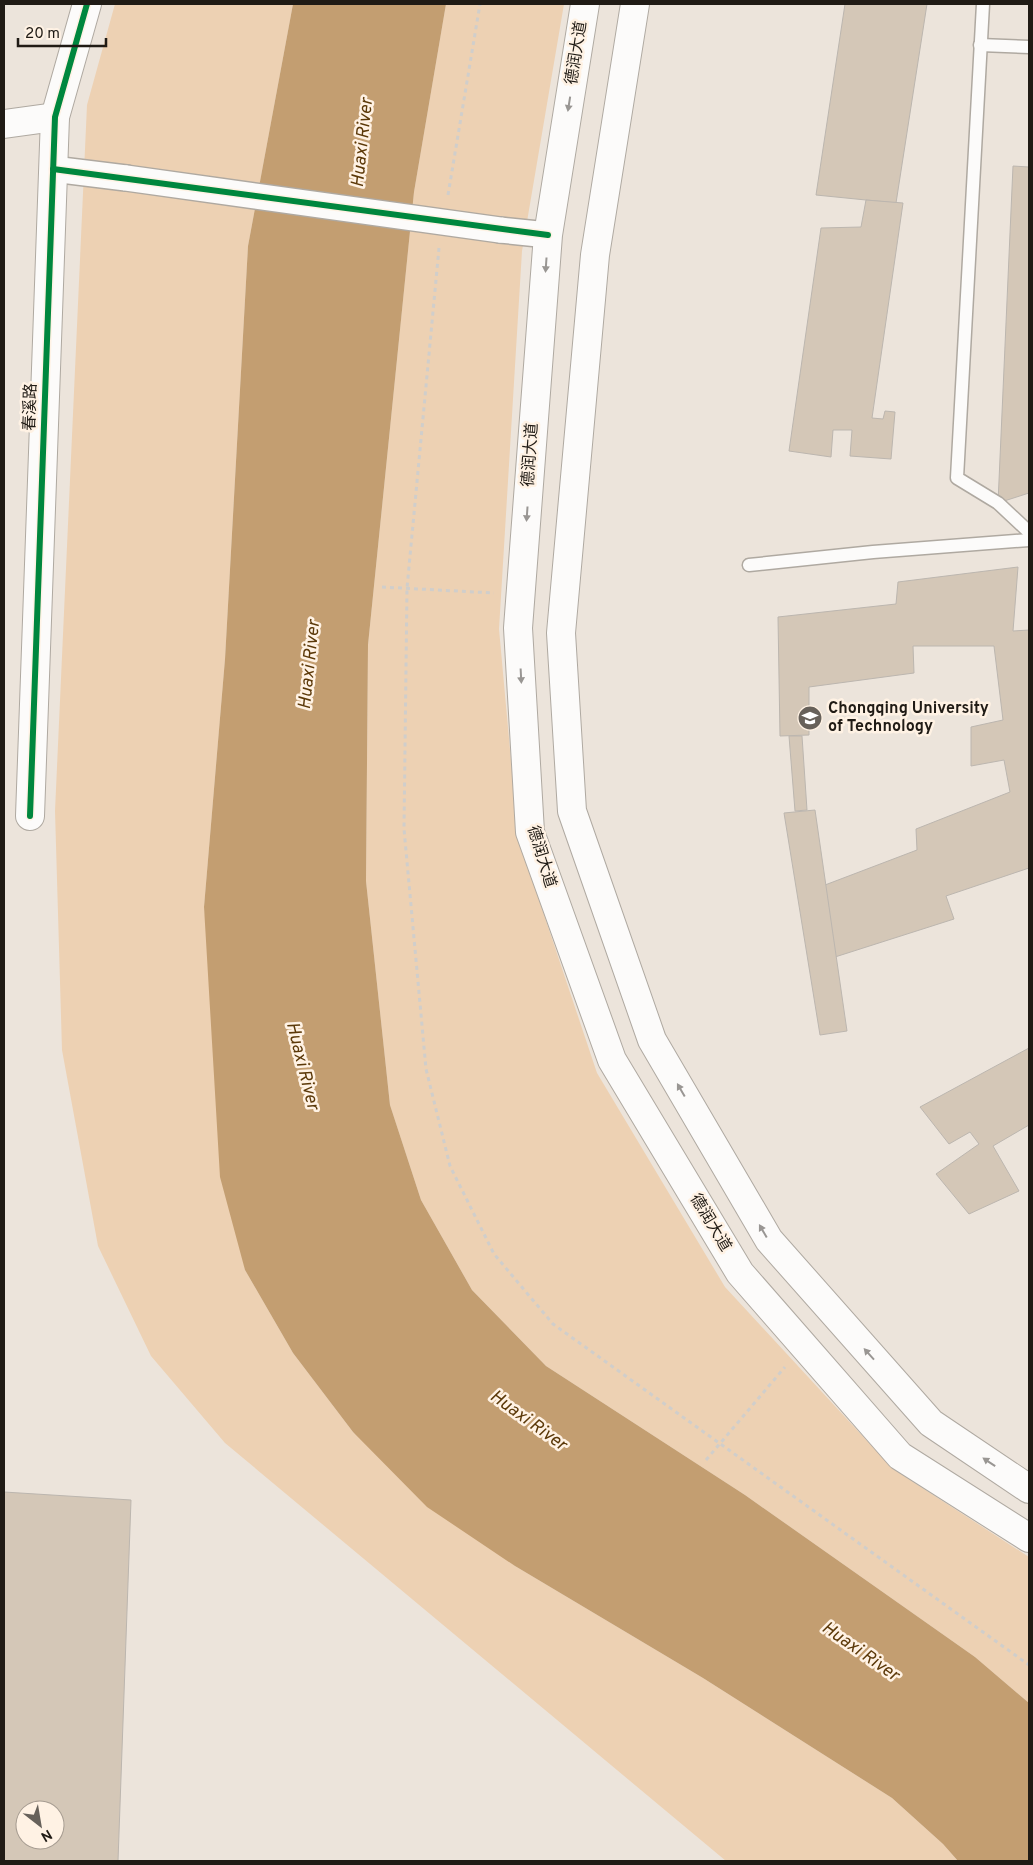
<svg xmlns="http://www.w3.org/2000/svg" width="1033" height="1865" font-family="Overpass,'Noto Sans SC',sans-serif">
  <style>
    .green { fill: #edd1b3 }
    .water { fill: #c39e71 }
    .building { fill: #d4c7b7; stroke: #bcb6af; fill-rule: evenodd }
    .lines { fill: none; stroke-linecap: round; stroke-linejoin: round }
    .service-casing { stroke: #afa9a1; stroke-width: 15 }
    .minor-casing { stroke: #afa9a1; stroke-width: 28 }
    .tertiary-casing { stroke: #afa9a1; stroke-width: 30 }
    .secondary-casing { stroke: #afa9a1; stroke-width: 30 }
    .path { stroke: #d0cecb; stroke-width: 3; stroke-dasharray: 4 4; stroke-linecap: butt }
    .service { stroke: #fcfbfa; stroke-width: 12 }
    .minor { stroke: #fcfbfa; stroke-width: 25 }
    .tertiary { stroke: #fcfbfa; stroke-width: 28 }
    .secondary { stroke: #fcfbfa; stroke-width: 28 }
    .minor-bridge-casing { stroke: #afa9a1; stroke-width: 28; stroke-linecap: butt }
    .minor-bridge { stroke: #fcfbfa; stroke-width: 25 }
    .cycleway-casing { stroke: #fff2e4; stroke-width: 9 }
    .cycleway { stroke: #00873e; stroke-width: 6 }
    .oneway { fill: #999693 }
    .labels { text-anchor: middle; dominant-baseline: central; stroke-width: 5; stroke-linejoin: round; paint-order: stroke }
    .street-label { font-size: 16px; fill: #201b15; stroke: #fff2e4 }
    .poi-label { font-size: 16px; font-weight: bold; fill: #201b15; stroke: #fff2e4; text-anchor: start }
    .water-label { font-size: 18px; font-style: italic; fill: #5c3909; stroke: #fff2e4 }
  </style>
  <rect width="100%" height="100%" fill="#ece4db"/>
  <g class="green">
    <polygon points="115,4 293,4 248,246 225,659 204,907 245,1270 293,1353 353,1432 515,1566 703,1678 892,1798 943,1844 958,1861 726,1861 225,1443 151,1356 98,1246 62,1050 55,811 87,105"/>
    <polygon points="446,4 564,4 522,251 499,629 518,837 597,1073 725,1287 893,1469 1029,1557 1029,1703 975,1657 745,1495 546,1366 472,1290 421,1200 390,1105 366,881 368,645 414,192"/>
  </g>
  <polygon class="water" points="293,4 446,4 414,192 368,645 366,881 390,1105 421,1200 472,1290 546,1366 745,1495 975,1657 1029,1703 1029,1861 958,1861 943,1844 892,1798 703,1678 515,1566 427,1507 353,1432 293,1353 245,1270 220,1177 204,907 225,659 248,246"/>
  <g class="building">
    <polygon points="845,4 927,4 896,203 816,195"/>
    <polygon points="1013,166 1029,167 1029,493 998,503"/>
    <polygon points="866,200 903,203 872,418 883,419 885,411 895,412 891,459 850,456 852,430 833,430 831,457 789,451 821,228 861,227"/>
    <polygon points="1018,567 1013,631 1029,630 1029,868 946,896 954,919 835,957 825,885 917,850 916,829 1010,792 1004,760 971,766 971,727 1003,720 994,646 913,646 914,673 809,687 809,735 780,736 778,617 896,604 898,582"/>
    <polygon points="789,736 802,736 807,810 795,811"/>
    <polygon points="815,810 847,1031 820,1035 784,813"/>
    <polygon points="1029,1048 1029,1125 993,1146 1019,1191 969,1214 936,1174 979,1144 970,1132 949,1144 920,1107"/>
    <path d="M4,1492L131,1500L118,1861H4ZM25,1810H55V1840H25Z"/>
  </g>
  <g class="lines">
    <defs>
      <g id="service">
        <polyline points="983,4 957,478 998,503 1029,532"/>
        <polyline points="980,45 1029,47"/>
        <polyline points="749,565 873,552 1029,540"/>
      </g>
      <g id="minor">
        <polyline points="53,169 126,178"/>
        <polyline points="500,230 548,235"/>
      </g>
      <g id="tertiary">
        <polyline points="4,124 55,117"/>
        <polyline points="30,816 55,117 87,4"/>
      </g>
      <g id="secondary">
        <polyline points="585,4 548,235 518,628 530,832 612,1060 740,1273 900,1456 1029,1538"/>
        <polyline points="635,4 595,255 561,633 572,811 652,1040 769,1240 931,1423 1029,1489"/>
      </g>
    </defs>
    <use href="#service" class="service-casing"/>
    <use href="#minor" class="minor-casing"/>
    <use href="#tertiary" class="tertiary-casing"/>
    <use href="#secondary" class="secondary-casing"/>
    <g class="path">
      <polyline points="448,195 480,4"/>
      <polyline points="439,248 407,588 404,829 426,1069 450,1166 494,1254 553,1324 1029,1665"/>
      <polyline points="382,587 494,593"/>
      <polyline points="706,1460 785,1367"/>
    </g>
    <use href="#service" class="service"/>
    <use href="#minor" class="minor"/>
    <use href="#tertiary" class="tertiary"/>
    <use href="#secondary" class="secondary"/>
    <defs>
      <polyline id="minor-bridge" points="126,178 500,230"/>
    </defs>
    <use href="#minor-bridge" class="minor-bridge-casing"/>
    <use href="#minor-bridge" class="minor-bridge"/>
    <defs>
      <g id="cycleway">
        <polyline points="53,169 548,235"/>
        <polyline points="30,816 55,117 87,4"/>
      </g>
    </defs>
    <use href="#cycleway" class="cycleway-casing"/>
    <use href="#cycleway" class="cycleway"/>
  </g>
  <defs><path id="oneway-solid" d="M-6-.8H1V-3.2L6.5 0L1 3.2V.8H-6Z" transform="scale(1.25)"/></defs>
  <g class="oneway">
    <use href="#oneway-solid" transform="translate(569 104) rotate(99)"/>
    <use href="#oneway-solid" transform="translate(546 265) rotate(94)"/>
    <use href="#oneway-solid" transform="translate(527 514) rotate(94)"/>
    <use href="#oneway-solid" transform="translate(521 676) rotate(87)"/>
    <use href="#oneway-solid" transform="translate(681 1090) rotate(-120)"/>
    <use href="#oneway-solid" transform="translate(763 1231) rotate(-120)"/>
    <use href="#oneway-solid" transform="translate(869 1354) rotate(-132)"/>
    <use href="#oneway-solid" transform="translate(989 1462) rotate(-146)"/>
  </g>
  <defs>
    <symbol id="university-disc" viewBox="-11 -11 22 22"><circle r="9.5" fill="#67615a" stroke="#fff2e4"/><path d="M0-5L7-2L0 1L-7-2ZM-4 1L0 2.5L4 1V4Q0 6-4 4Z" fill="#fff"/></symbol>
  </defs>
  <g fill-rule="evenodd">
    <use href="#university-disc" x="796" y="704" width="28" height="28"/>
  </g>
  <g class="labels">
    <g class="street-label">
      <text transform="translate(577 53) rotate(-81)">德润大道</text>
      <text transform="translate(31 407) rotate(-88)">春溪路</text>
      <text transform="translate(531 455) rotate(-86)">德润大道</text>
      <text transform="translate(541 857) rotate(73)">德润大道</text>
      <text transform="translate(710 1223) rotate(59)">德润大道</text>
    </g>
    <g class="poi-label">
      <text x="828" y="709">Chongqing University<tspan x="828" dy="18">of Technology</tspan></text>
    </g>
    <g class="water-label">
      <text transform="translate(363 143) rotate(-84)">Huaxi River</text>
      <text transform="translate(310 665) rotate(-84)">Huaxi River</text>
      <text transform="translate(302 1066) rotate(76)">Huaxi River</text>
      <text transform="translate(528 1421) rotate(36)">Huaxi River</text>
      <text transform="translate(860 1652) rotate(35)">Huaxi River</text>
    </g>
  </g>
  <rect width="1033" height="1865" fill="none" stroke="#201b15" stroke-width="10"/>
  <g transform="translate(40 1825) rotate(149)"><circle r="24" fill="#fff2e4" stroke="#a69c91"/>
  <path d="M0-4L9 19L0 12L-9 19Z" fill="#67615a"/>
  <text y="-8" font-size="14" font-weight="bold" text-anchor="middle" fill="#201b15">N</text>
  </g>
  <path d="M18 38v8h88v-8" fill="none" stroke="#201b15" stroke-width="2.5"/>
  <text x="25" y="38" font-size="15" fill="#201b15" stroke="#fff2e4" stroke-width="4" paint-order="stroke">20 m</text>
</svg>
